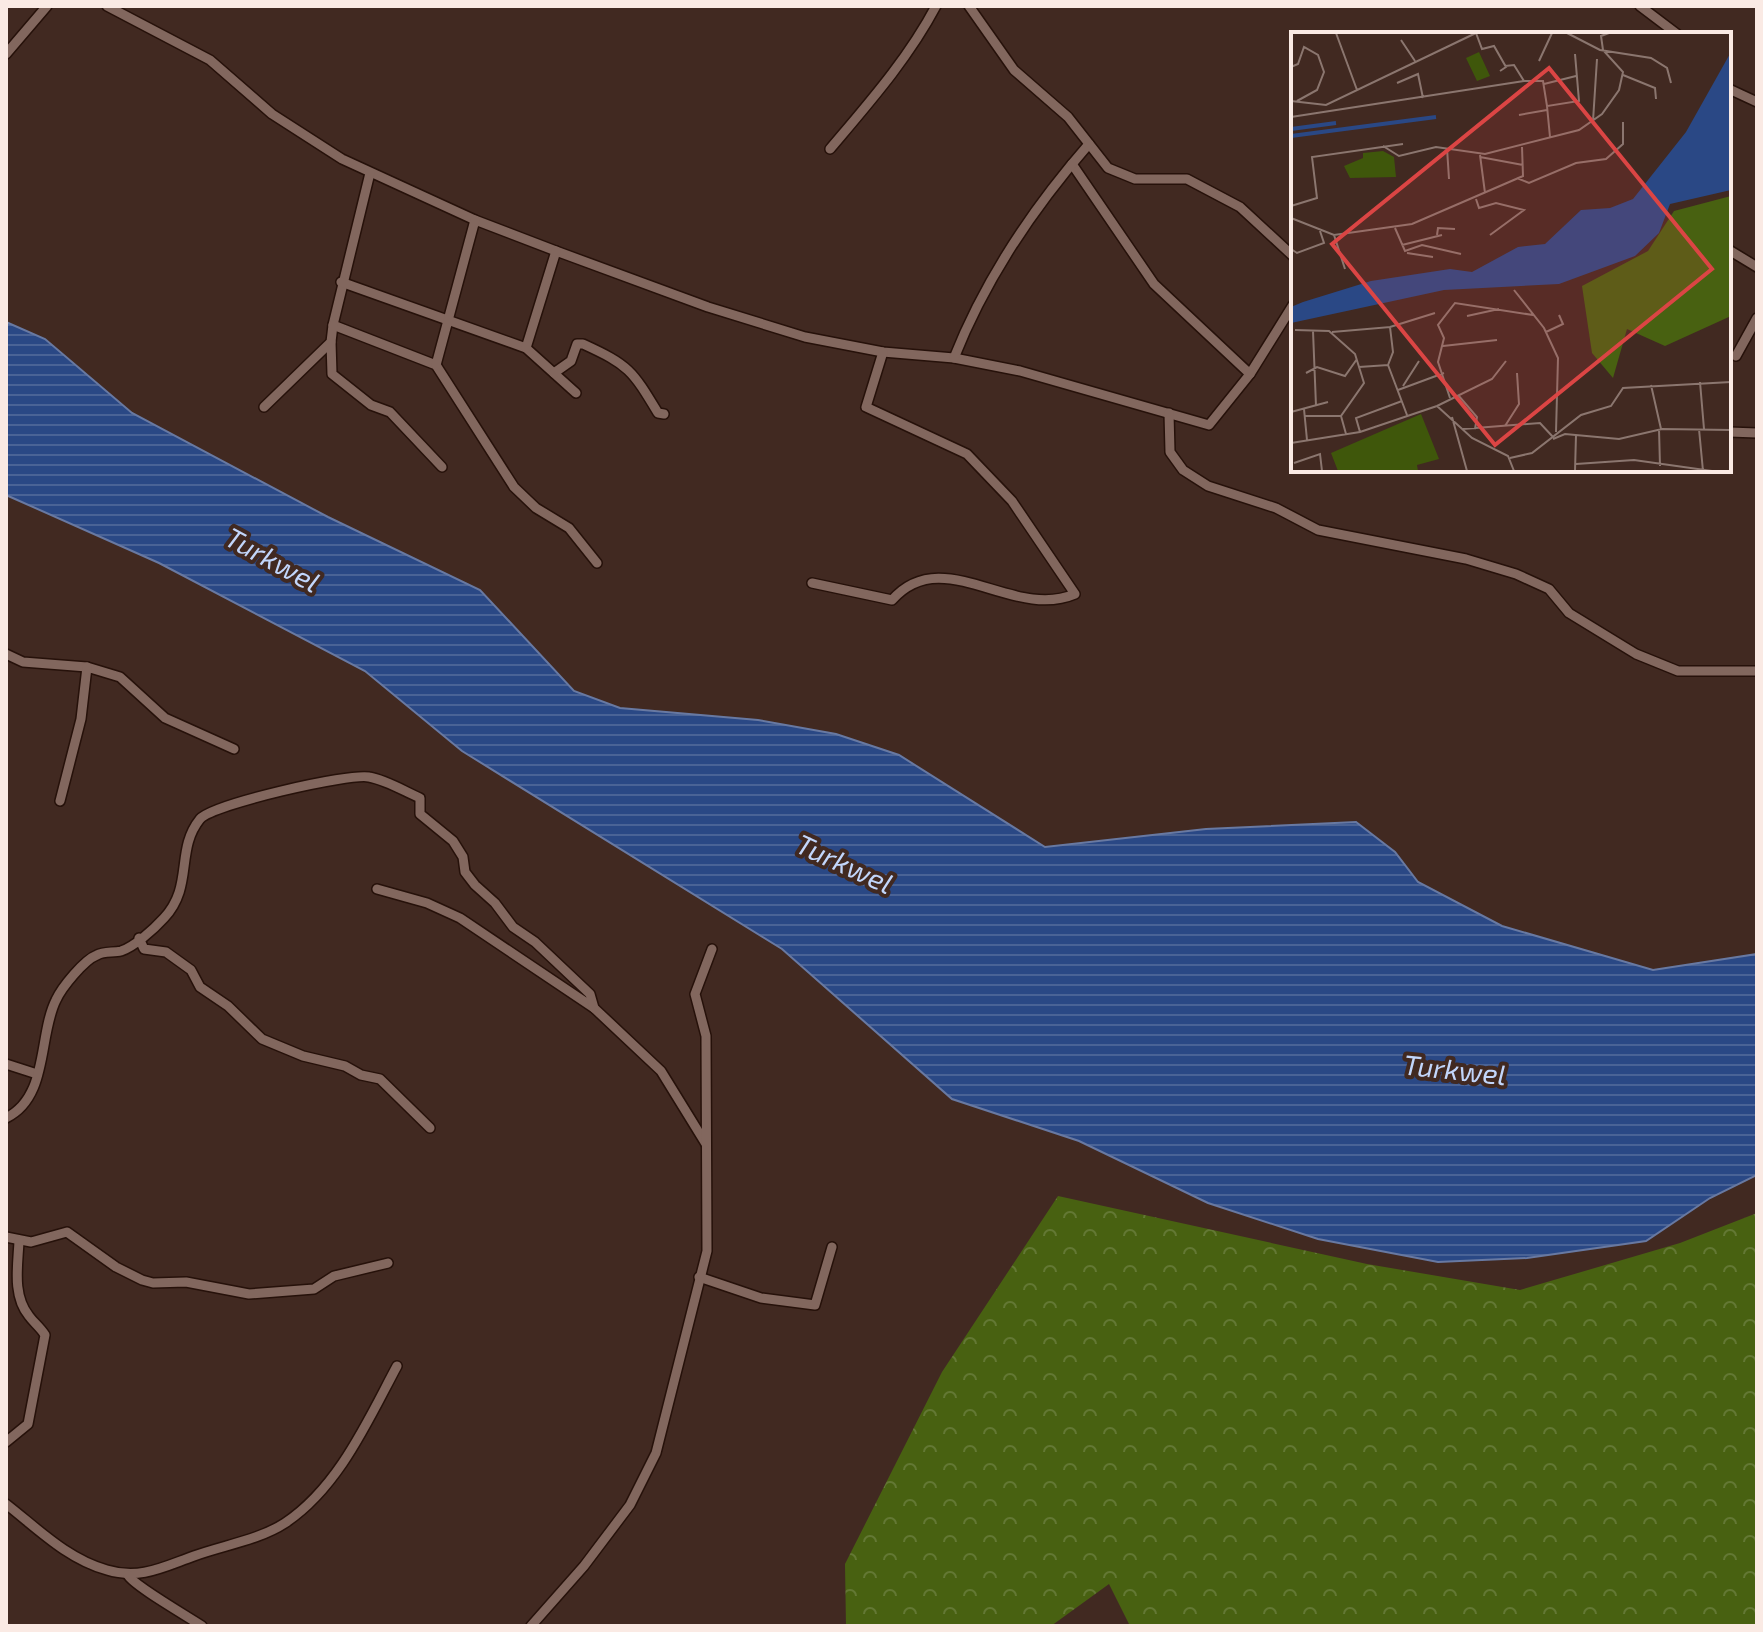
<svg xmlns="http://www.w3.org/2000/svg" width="1763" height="1632" font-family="'Exo 2',sans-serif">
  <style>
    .forest { fill: url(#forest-crowns) }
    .water { fill: url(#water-rules); stroke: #6879a2; stroke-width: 2 }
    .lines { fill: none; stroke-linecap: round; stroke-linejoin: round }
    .minor-casing { stroke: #26110a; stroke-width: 12 }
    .minor { stroke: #82675e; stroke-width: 9 }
    .labels { text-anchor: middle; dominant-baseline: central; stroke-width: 8; stroke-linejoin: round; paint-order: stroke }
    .water-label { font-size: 28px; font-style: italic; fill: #c2d6fb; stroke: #412921 }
    .inset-river { fill: none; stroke: #2a4885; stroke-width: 4 }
    .inset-road { fill: none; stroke: #8b766f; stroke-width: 2 }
    .view { fill: #db4544; fill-opacity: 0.15; stroke: #db4544; stroke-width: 4 }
    .inset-edge { fill: none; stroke: #faeae4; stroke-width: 4 }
  </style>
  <defs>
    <pattern id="forest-crowns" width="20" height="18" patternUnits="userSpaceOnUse" patternTransform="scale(2)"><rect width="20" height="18" fill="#486111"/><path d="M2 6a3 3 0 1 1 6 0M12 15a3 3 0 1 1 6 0" fill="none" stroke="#637834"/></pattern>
    <pattern id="water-rules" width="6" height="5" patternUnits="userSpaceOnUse" patternTransform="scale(2)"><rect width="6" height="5" fill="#2a4885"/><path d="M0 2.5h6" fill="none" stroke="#4a6396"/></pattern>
  </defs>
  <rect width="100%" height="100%" fill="#412921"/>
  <polygon class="forest" points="1058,1196 1367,1264 1520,1290 1680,1243 1757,1213 1757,1626 1130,1626 1109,1584 1051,1626 846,1626 845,1564 942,1372"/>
  <polygon class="water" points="6,322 45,339 132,413 328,517 480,590 574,691 620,708 758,720 836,734 899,755 1045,847 1206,829 1356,822 1395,852 1418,882 1502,926 1653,970 1757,954 1757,1175 1710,1198 1646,1241 1527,1258 1438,1262 1318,1239 1208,1203 1079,1141 952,1099 782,949 462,751 365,671 159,563 6,495"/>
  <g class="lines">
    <defs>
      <g id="minor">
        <polyline points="107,6 210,60 272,114 342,159 475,220 556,251 708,307 805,337 883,352 954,358 1020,371 1209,425 1250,374 1293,305"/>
        <polyline points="969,6 1014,70 1068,117 1108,168 1135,179 1187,179 1240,207 1293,256"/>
        <polyline points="1640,6 1677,34"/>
        <polyline points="6,54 47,6"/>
        <polyline points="1729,89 1757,102"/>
        <path d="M830,149C868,104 908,59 936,6"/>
        <polyline points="1072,164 1154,284 1250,374"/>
        <polyline points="370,173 333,325 436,365 514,487 536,508 569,528 597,563"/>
        <polyline points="1729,250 1757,267"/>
        <polyline points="341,282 526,348 576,393"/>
        <polyline points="331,342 332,374 371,405 390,412 442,467"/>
        <polyline points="526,348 556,251"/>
        <polyline points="1736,356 1757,318"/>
        <path d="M954,358C985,280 1033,208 1089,144"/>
        <polyline points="436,365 475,220"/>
        <path d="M554,373L571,361L577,344H583C629,365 632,370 658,413L664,414"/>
        <polyline points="264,407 331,342 333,325"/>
        <polyline points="1169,413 1170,452 1183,470 1208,486 1276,508 1318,530 1466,559 1516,574 1549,589 1569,613 1636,654 1678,671 1757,671"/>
        <polyline points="1729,432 1757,433"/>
        <path d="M812,583L892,600C943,542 1012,621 1075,594L1012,501L967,454L866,407L883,352"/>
        <polyline points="6,654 23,662 87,667 120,677 165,718 234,749"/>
        <polyline points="60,801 81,719 87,667"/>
        <polyline points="377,889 427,903 460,918 594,1008 661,1071 706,1144"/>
        <polyline points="139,938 144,949 166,952 191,970 200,987 228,1006 262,1039 303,1056 345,1066 361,1075 380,1079 430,1128"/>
        <polyline points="6,1064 37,1074"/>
        <path d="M6,1118C49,1097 38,1036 56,1000C62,987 84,960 97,955C104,951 113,953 121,951C134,947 154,929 164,918C194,886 175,850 200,819C213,804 349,773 369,777C386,780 404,791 420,798V814L453,841L463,857L465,872L475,885L495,903L513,927L535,942L590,994L594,1008"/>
        <polyline points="6,1237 31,1242 67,1232 116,1267 142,1280 153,1283 186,1282 249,1294 314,1289 334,1276 388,1263"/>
        <polyline points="699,1277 761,1298 815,1305 832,1247"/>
        <path d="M6,1442L28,1424L45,1335C40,1327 34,1323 29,1316C12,1295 18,1265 19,1241"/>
        <path d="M6,1504C37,1528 67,1559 107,1570C140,1580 163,1567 194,1556C224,1545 259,1540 285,1523C339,1487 368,1420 397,1366"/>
        <path d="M128,1575C133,1585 187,1616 202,1626"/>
        <polyline points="531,1626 584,1566 630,1505 656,1453 707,1251 706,1036 695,994 712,949"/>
      </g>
    </defs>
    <use href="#minor" class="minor-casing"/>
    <use href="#minor" class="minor"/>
  </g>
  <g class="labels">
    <g class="water-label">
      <text transform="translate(273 559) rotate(29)">Turkwel</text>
      <text transform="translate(845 863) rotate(25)">Turkwel</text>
      <text transform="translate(1455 1069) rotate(6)">Turkwel</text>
    </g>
  </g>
  <g transform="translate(1291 32)">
    <rect width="440" height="440" fill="#412921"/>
    <path d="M188,20L199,44L186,49L175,26ZM92,119L103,125L105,145L59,146L53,134L72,126V121ZM130,382L148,427L126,433L127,439H47L40,421Z" fill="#3f570b"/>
    <path d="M440,164V284L374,314L336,297L322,346L301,321L291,254L357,219L383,179Z" fill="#486111"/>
    <path d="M440,20V158L379,172L368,201L344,224L268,252L153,258L0,291V275L12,270L80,249L159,237L181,240L227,215L254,212L290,178L319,176L342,167L395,100Z" fill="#2a4885"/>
    <path class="inset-river" d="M0,97L45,91M0,104L145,85"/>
    <path class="inset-road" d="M45,1L66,58M185,1L191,17L203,14L215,35L209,39M276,1L309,18L360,26L376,36L380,51M110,8L124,29M248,29L261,1M214,34L223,33L233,49H252L256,74M0,35L7,32L13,15L27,23L33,40L26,58L6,69M332,43L364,56L365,67M106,51L127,42L132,66M253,52L285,44M0,69L35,73L185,1M228,83L256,78M0,85L233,49M302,89L306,27M259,105L256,74L288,69L284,22M92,114L108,124L145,115L194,122L288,98L311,82L328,58L332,40L312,18L310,4L318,1M156,116L158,147M189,123L194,161M189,125L232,133M226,146L238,151L285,131L315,127L332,112V90M185,167L188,176L205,171L233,178L199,203M0,174L26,166L21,125L112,112M0,186L43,203L121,192L232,144L231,115M104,196L114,219L131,213L170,222M43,203L54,237M146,203L147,196L164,197M111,213L151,203M0,217L6,221L33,211L29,199M116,221L142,225M223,258L253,296L267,326L265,400M176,284L208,277M99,295L144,281M4,298L38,299L64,322L73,351L50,384L55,402M22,299L25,374M41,300L99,295L102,320L97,333M255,300L272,292L268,283M152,314L206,308M68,335L97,333L116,383M15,341L26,335L54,344L66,327M409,350L413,397M360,353L370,397M112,354L128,329M107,358L153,341M167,363L186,385L184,397M159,366L147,330L153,306L147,293L164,271L242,283M146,374L181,406L217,424L223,439M13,377L16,408M0,380L37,370M13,384H50M161,385L176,439M214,394L228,372L226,341M172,397L249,391L262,405M368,397L369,434M408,397L412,439M69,400L65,386L111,369M262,407L274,402L328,407L371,397L440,398M0,411L69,400L146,374L201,347L215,329M219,426L241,421L290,383L320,374L332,356L440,350M3,431L29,422L31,439M285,432L343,428L421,439M284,439L285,403"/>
    <path class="view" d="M258,36L421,237L204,413L41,212Z"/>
    <rect width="440" height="440" class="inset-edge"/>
  </g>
  <rect width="1763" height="1632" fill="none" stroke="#faeae4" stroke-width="16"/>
</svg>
